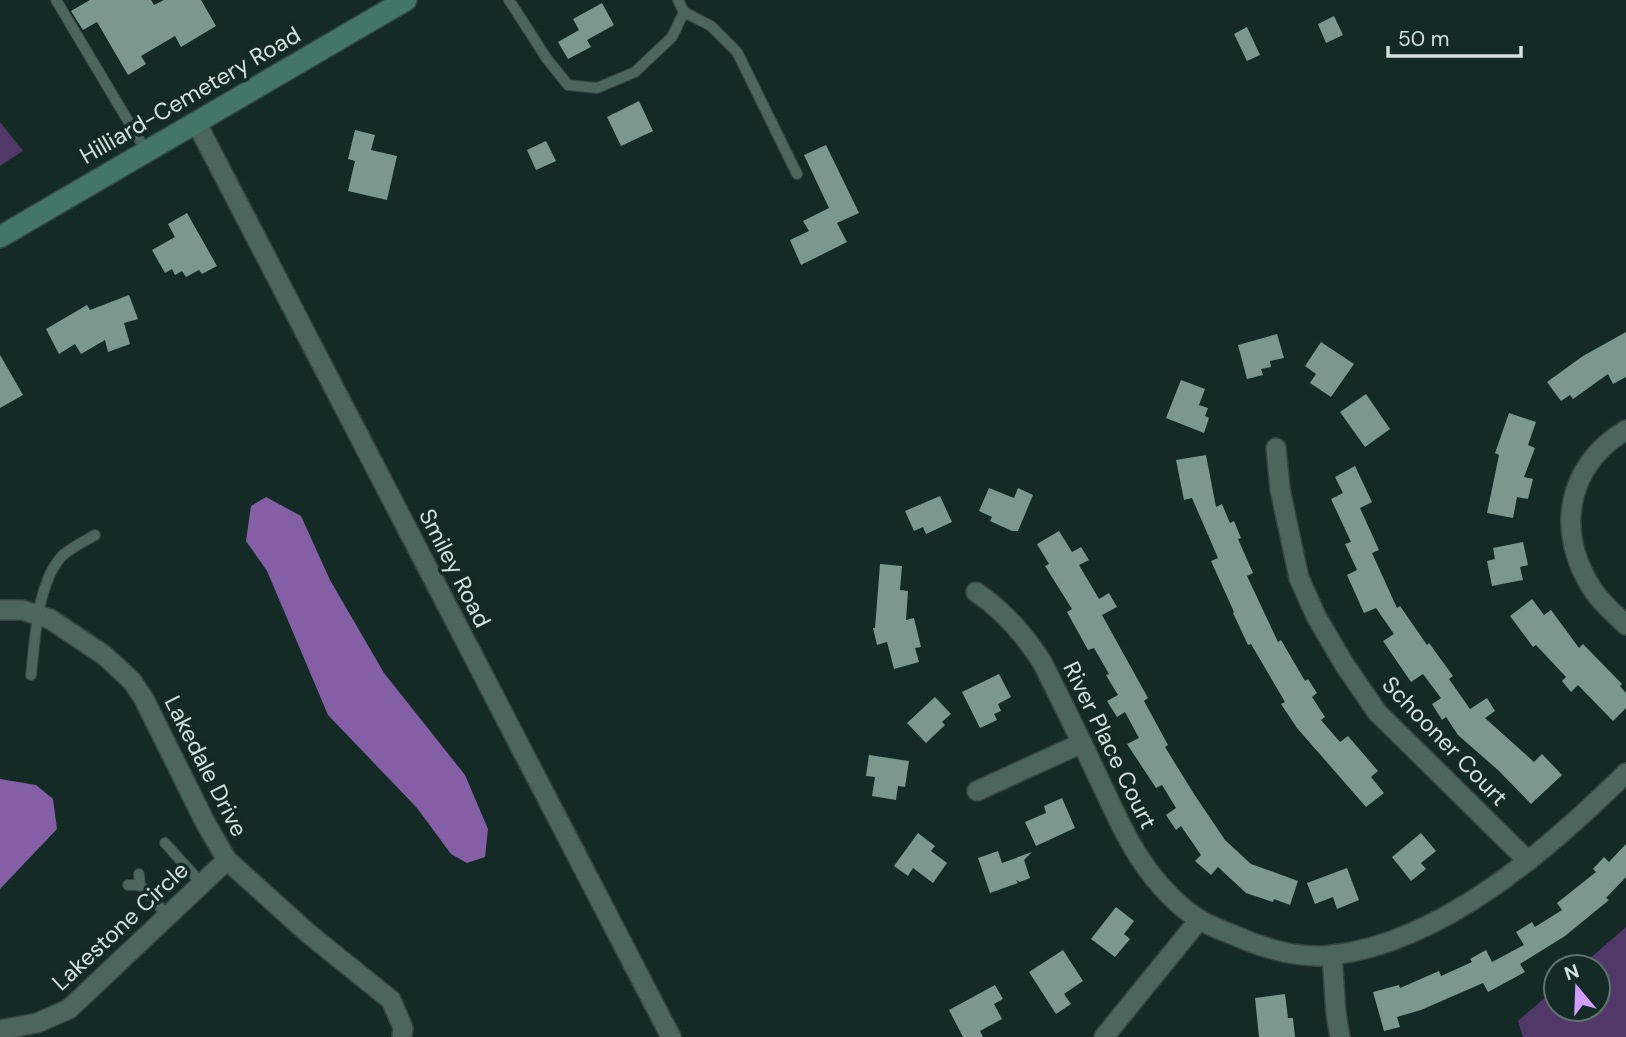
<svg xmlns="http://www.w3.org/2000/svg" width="1626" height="1037" font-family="'DM Sans',sans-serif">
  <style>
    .green { fill: #513868 }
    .water { fill: #845fa6 }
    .building { fill: #7c978e }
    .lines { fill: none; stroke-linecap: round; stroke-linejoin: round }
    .service-casing { stroke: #33453f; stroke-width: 12 }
    .minor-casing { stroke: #33453f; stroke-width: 22 }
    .secondary-casing { stroke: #33453f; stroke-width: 24 }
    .service { stroke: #4c655d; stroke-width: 10 }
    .minor { stroke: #4c655d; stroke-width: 19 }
    .secondary { stroke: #447668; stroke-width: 21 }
    .labels { text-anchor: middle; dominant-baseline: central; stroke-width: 7; stroke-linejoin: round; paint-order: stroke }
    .street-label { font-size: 23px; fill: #d3e1dc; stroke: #132b24 }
  </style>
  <rect width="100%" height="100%" fill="#132b24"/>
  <g class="green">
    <polygon points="0,122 23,151 0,166"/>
    <polygon points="1626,927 1626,1037 1523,1037 1518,1021 1556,988 1556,1009 1598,1009 1598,967 1580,967"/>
  </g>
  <g class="water">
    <polygon points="266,497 301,516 330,580 384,673 465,775 488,829 485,857 467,863 451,854 417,808 328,715 267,571 246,541 251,506"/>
    <polygon points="0,779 36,785 53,799 57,829 0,889"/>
  </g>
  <g class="building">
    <polygon points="90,0 151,0 154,5 164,0 201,0 216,26 181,47 175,36 141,56 146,64 128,75 97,22 83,30 71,11"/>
    <polygon points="602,3 614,25 587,40 591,47 568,59 558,42 579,30 573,19"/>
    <polygon points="1334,16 1343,35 1326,43 1318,24"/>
    <polygon points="1247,27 1260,55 1247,61 1234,34"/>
    <polygon points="639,101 653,131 621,146 607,117"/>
    <polygon points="355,130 375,135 371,150 397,156 387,200 348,191 355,161 348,159"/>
    <polygon points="546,141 556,161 536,170 527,150"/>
    <polygon points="826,145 859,213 837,223 847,242 801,265 790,240 809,231 803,221 829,208 804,155"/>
    <polygon points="187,213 217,266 202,274 199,270 186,277 182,271 175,275 172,269 165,273 152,250 175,237 168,224"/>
    <polygon points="129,295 138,319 124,323 130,344 108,352 105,340 81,354 75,344 59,354 46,329 87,305 90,310"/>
    <polygon points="1626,332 1626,377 1613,384 1608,374 1573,399 1570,395 1561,401 1547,382 1583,356"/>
    <polygon points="1277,334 1284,358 1270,361 1271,367 1261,369 1263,375 1247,379 1238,345"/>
    <polygon points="1321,342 1354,364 1331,397 1310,383 1316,374 1305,366"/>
    <polygon points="0,355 23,395 0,408"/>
    <polygon points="1181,380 1205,389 1199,405 1208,408 1205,416 1209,418 1204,433 1166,418"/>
    <polygon points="1366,394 1390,429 1365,447 1340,412"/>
    <polygon points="1509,413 1536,422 1528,445 1535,448 1524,477 1533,479 1528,499 1517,497 1513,518 1487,513 1499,455 1495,453"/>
    <polygon points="1206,455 1216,507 1222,504 1230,523 1234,521 1241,538 1238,539 1253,573 1247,576 1278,642 1281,640 1305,681 1308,679 1317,693 1312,697 1325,717 1321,720 1340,742 1348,736 1378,771 1371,777 1384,793 1366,807 1297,728 1281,704 1285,702 1251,644 1248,645 1233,613 1234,612 1211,561 1218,558 1192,498 1184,500 1176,460"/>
    <polygon points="1355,466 1372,502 1360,508 1379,550 1372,553 1397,608 1400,606 1427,645 1429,643 1453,676 1449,679 1470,709 1487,698 1495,711 1485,718 1534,762 1542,754 1562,775 1531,804 1499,771 1458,735 1446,717 1442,720 1432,704 1441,698 1423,674 1411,682 1383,641 1394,634 1376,608 1364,613 1347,575 1357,570 1345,544 1351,542 1331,499 1343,493 1335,477"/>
    <polygon points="989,488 1014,498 1018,488 1033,495 1018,531 1012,531 990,521 992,517 979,511"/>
    <polygon points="940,496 952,522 926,534 923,527 914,531 905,511"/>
    <polygon points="1059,531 1072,552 1081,547 1089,560 1079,565 1099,599 1109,593 1117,607 1102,615 1148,698 1144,701 1168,745 1165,747 1194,794 1225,840 1251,864 1298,881 1290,905 1274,899 1273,902 1246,893 1218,867 1211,875 1195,861 1201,855 1181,826 1176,830 1166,815 1176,808 1162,785 1156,788 1127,744 1139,738 1125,712 1117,717 1107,701 1118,695 1106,675 1109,674 1094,648 1088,650 1067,612 1072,609 1045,566 1049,564 1037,544"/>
    <polygon points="1523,542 1528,565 1520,567 1523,580 1492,586 1487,561 1495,559 1493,548"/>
    <polygon points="880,564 902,566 900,590 908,591 906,620 914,618 921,647 915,648 919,662 894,669 887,642 877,645 873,628 875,628"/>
    <polygon points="1532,599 1544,615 1551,610 1579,648 1583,644 1622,684 1620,686 1626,693 1626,708 1613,721 1578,685 1571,692 1562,681 1566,677 1536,645 1533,647 1510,616"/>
    <polygon points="999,674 1011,697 998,704 1001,711 994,714 997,720 980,728 962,692"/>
    <polygon points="935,697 951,714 942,722 945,725 926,743 907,723"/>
    <polygon points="869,755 909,761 905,787 898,786 896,800 872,796 875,777 866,776"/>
    <polygon points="1062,798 1075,828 1036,846 1025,822 1046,813 1044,806"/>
    <polygon points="918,833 935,846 931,851 947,863 933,883 913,868 908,876 894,866"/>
    <polygon points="1421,833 1436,851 1421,863 1426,869 1411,881 1392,857"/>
    <polygon points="1626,844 1626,877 1606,898 1609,900 1565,936 1520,964 1525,972 1488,992 1483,983 1421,1010 1397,1017 1400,1027 1384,1031 1373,992 1399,985 1400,988 1439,971 1441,976 1472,962 1470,959 1486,950 1492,962 1524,945 1516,932 1532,922 1535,927 1562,910 1557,903 1596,872 1593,869 1604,857 1609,862"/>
    <polygon points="998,851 1002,863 1032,852 1024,860 1030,878 1020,882 1016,880 1018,883 990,893 978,858"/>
    <polygon points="1347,868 1359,900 1337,909 1333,897 1315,904 1307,883"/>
    <polygon points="1116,907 1134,921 1124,934 1130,939 1115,957 1091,939"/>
    <polygon points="1063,950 1083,981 1064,994 1071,1004 1056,1014 1029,972"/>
    <polygon points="995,985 1003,999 994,1004 1002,1019 980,1031 983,1037 963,1037 949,1010"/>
    <polygon points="1285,994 1288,1018 1293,1018 1295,1037 1259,1037 1255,998"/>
  </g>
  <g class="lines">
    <defs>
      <g id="service">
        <polyline points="56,0 146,151"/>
        <polyline points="509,0 547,59 568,85 597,88 635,72 672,37 684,12"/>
        <polyline points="678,0 684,12 711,26 737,52 797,174"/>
        <path d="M31,675C35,641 37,581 63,555C72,547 85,541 95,535"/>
        <polyline points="165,843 202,884"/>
        <polyline points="139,874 140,885 168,916"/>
        <polyline points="128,885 140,885"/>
      </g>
      <g id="minor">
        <polyline points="196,122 671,1037"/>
        <path d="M1626,430C1566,466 1555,532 1593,590C1601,603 1615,614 1626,625"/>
        <polyline points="1276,448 1280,489 1299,578 1316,616 1344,664 1377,712 1528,861"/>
        <path d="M976,592C1004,611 1024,634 1042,662C1061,700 1080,738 1098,777C1113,808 1127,842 1148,870C1161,888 1182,910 1202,921C1212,927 1224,931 1236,936C1265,949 1300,959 1333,955C1443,942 1550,848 1626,773"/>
        <polyline points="0,610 22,610 50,619 104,655 132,681 144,699 206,824 227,860 309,934 391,1000 403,1028 402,1037"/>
        <polyline points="977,791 1082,743"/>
        <polyline points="1332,955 1336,1014 1340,1037"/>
        <polyline points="0,1030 37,1023 69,1009 227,860"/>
        <polyline points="1104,1037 1199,920"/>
      </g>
      <polyline id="secondary" points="0,237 406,0"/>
    </defs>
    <use href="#service" class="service-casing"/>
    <use href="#minor" class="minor-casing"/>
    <use href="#secondary" class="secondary-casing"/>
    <use href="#service" class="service"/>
    <use href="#minor" class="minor"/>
    <use href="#secondary" class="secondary"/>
  </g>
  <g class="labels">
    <g class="street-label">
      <text transform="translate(190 95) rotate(-30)">Hilliard-Cemetery Road</text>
      <text transform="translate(455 568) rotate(63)">Smiley Road</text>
      <text transform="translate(1445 741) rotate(46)">Schooner Court</text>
      <text transform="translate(1110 745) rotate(64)">River Place Court</text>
      <text transform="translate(206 766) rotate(63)">Lakedale Drive</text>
      <text transform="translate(120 926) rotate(-43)">Lakestone Circle</text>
    </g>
  </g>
  <g transform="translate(1577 988) rotate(341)"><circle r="33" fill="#132b24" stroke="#60746e" stroke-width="2"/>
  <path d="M0-5L12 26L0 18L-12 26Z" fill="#d09dff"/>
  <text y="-10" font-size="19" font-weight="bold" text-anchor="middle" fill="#d3e1dc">N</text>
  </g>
  <path d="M1388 46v10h133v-10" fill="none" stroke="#d3e1dc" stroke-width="3.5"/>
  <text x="1398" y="46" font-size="21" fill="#d3e1dc" stroke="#132b24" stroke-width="5" paint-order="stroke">50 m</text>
</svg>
